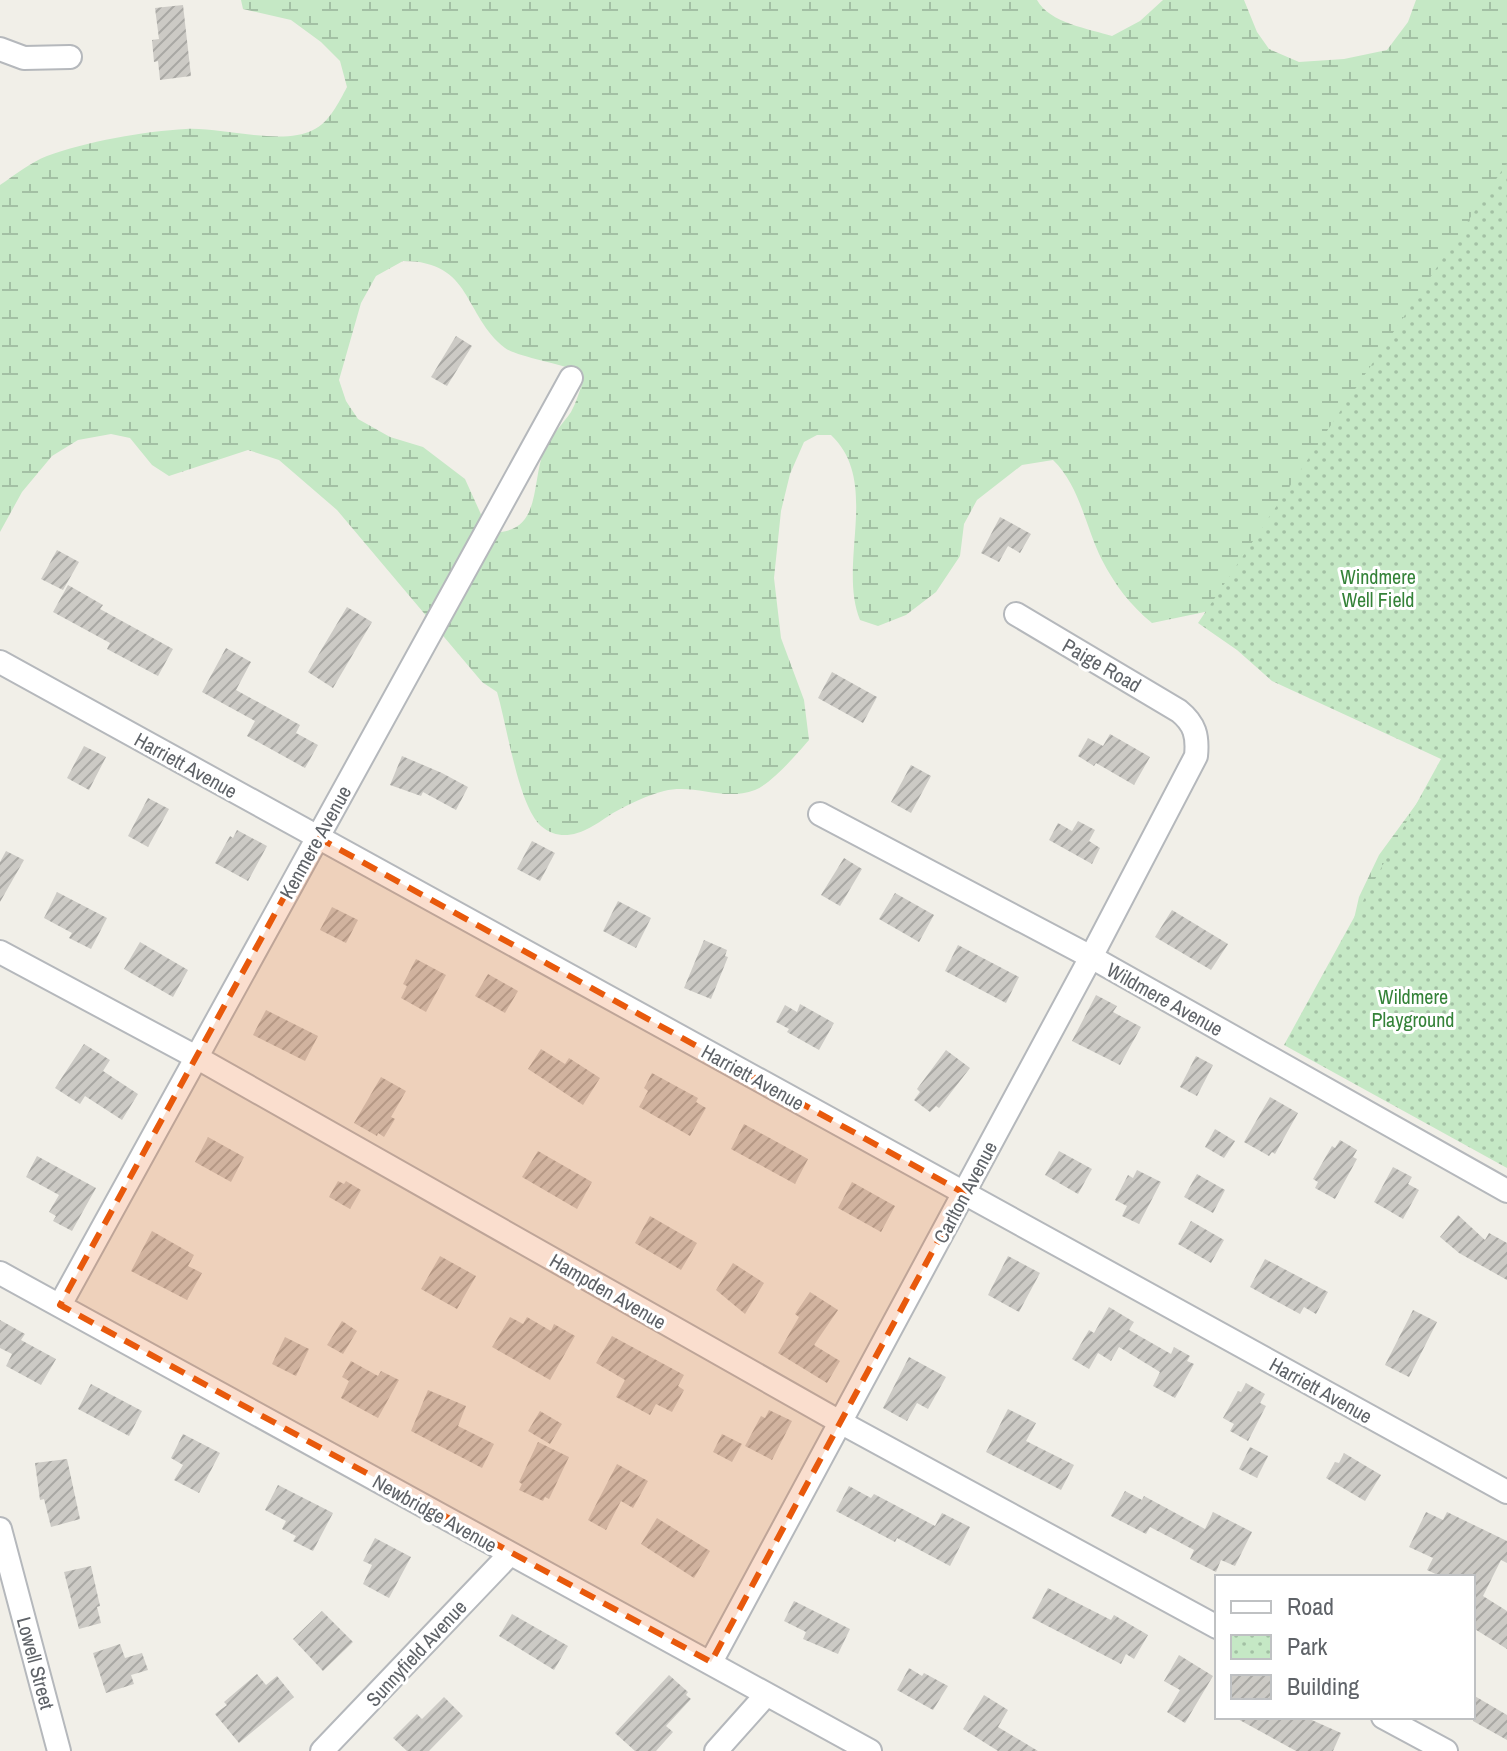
<svg xmlns="http://www.w3.org/2000/svg" width="1507" height="1751" font-family="'Archivo Narrow',sans-serif">
  <style>
    .wetland { fill: url(#wetland-marsh); fill-rule: evenodd }
    .park { fill: url(#park-dots) }
    .building { fill: url(#building-hatch) }
    .lines { fill: none; stroke-linecap: round; stroke-linejoin: round }
    .street-casing { stroke: #b5b8bc; stroke-width: 26 }
    .street { stroke: #fff; stroke-width: 22 }
    .marked { fill: #e8590c; fill-opacity: 0.2; stroke: #e8590c; stroke-width: 6; stroke-dasharray: 16 10; stroke-linejoin: round }
    .labels { text-anchor: middle; dominant-baseline: central; stroke-width: 6; stroke-linejoin: round; paint-order: stroke }
    .park-label { font-size: 20px; fill: #348238; stroke: #fff }
    .street-label { font-size: 20px; fill: #5f6368; stroke: #fff }
  </style>
  <defs>
    <pattern id="wetland-marsh" width="20" height="14" patternUnits="userSpaceOnUse" patternTransform="scale(2)"><rect width="20" height="14" fill="#c5e8c5"/><path d="M1 5h8M5 5V1M11 12h8M15 12V8" fill="none" stroke="#a3c0a4"/></pattern>
    <pattern id="park-dots" width="8" height="8" patternUnits="userSpaceOnUse" patternTransform="scale(2)"><rect width="8" height="8" fill="#c5e8c5"/><path d="M2 2h.1M6 6h.1" fill="none" stroke="#a3c0a4" stroke-width="1.8" stroke-linecap="round"/></pattern>
    <pattern id="building-hatch" width="6" height="6" patternUnits="userSpaceOnUse" patternTransform="scale(2)"><rect width="6" height="6" fill="#cccac5"/><path d="M-1 1l2-2M0 6l6-6M5 7l2-2" fill="none" stroke="#a9a8a4"/></pattern>
  </defs>
  <rect width="100%" height="100%" fill="#f1efe8"/>
  <path class="wetland" d="M241,0H1037C1049,23 1090,29 1112,36L1140,21L1163,0H1244L1257,32L1269,49L1299,62L1344,59L1387,50L1408,22L1416,0H1507V954H1346L1359,897L1379,855L1428,788L1457,729L1243,604L1152,623C1130,605 1115,585 1102,560C1085,526 1080,486 1053,460L1022,465L977,500L964,524L960,556L936,592L906,615L878,626L860,620C837,563 881,482 831,435H817L804,442L790,474L781,511L774,578L781,638L804,700L809,740C796,755 772,783 755,790C722,802 695,783 664,791C648,795 627,805 613,813C592,827 566,847 541,826C518,805 507,725 497,692L482,682L337,510L279,460L248,450L169,476L152,465L130,438L111,434L78,440L52,456L22,492L0,532V185C15,175 31,162 47,156C84,142 146,131 186,129C222,127 282,146 313,130C329,123 339,102 347,87L340,61L321,42L291,20L243,9ZM403,261C473,261 463,315 505,348C516,356 559,364 576,370L583,382C579,392 576,403 571,412C563,424 551,435 545,448C530,481 544,536 489,532L465,479L423,447L390,437L358,419L346,401L339,380L361,303L376,276Z"/>
  <polygon class="park" points="1507,163 1507,789 1498,786 1507,791 1507,1168 1284,1045 1441,759 1272,681 1237,650 1198,623"/>
  <g class="building">
    <polygon points="183,5 191,76 160,80 158,61 154,62 152,40 159,39 155,8"/>
    <polygon points="456,336 472,346 447,386 431,377"/>
    <polygon points="1000,517 1031,534 1020,553 1008,546 999,562 981,553"/>
    <polygon points="57,550 79,562 63,590 41,579"/>
    <polygon points="68,585 103,605 100,609 173,649 158,676 107,649 110,643 53,612"/>
    <polygon points="347,607 372,622 333,688 308,672"/>
    <polygon points="226,648 251,662 236,690 300,725 296,733 318,745 305,768 247,736 255,721 202,692"/>
    <polygon points="832,672 877,697 863,723 818,698"/>
    <polygon points="1110,734 1150,757 1134,785 1096,763 1094,766 1078,756 1088,738 1103,746"/>
    <polygon points="84,746 106,757 89,790 67,778"/>
    <polygon points="402,756 442,773 468,787 456,810 423,792 421,796 390,785"/>
    <polygon points="911,765 931,776 911,813 891,802"/>
    <polygon points="148,798 169,809 148,847 128,836"/>
    <polygon points="1078,821 1095,830 1089,841 1100,848 1092,864 1049,840 1058,823 1072,831"/>
    <polygon points="237,830 267,846 248,881 215,863 230,836 233,838"/>
    <polygon points="532,841 555,853 540,881 517,869"/>
    <polygon points="6,851 24,860 0,902 0,862"/>
    <polygon points="844,858 862,869 840,906 821,895"/>
    <polygon points="57,892 107,918 91,949 69,938 72,933 44,918"/>
    <polygon points="895,893 934,915 919,942 879,919"/>
    <polygon points="618,901 651,918 636,948 603,931"/>
    <polygon points="332,907 358,920 346,943 320,930"/>
    <polygon points="1172,910 1228,944 1211,970 1155,937"/>
    <polygon points="704,940 727,950 725,956 728,957 711,999 684,988"/>
    <polygon points="140,942 188,970 173,997 124,969"/>
    <polygon points="958,945 1019,977 1006,1003 945,971"/>
    <polygon points="416,959 446,975 426,1012 401,998 407,986 403,984"/>
    <polygon points="488,974 518,991 505,1013 475,996"/>
    <polygon points="1096,995 1117,1006 1113,1012 1141,1027 1120,1065 1072,1041"/>
    <polygon points="800,1004 834,1023 819,1050 787,1032 789,1029 776,1022 785,1005 797,1012"/>
    <polygon points="266,1010 318,1036 305,1061 253,1035"/>
    <polygon points="84,1044 110,1060 103,1071 138,1094 122,1120 85,1096 80,1104 55,1088"/>
    <polygon points="541,1049 565,1064 569,1058 600,1078 583,1105 528,1069"/>
    <polygon points="946,1050 970,1068 939,1108 936,1106 930,1112 914,1100 920,1092 917,1089"/>
    <polygon points="1196,1056 1213,1065 1197,1096 1180,1087"/>
    <polygon points="652,1073 698,1098 696,1102 706,1108 690,1136 639,1107 648,1091 644,1088"/>
    <polygon points="381,1077 406,1091 391,1117 395,1119 384,1137 378,1133 377,1136 354,1123"/>
    <polygon points="1270,1097 1298,1113 1275,1154 1272,1152 1269,1156 1244,1142"/>
    <polygon points="744,1124 808,1159 795,1184 731,1149"/>
    <polygon points="1215,1129 1235,1141 1224,1158 1205,1147"/>
    <polygon points="208,1137 244,1157 231,1182 195,1162"/>
    <polygon points="1340,1140 1357,1150 1353,1157 1357,1159 1335,1199 1315,1188 1318,1182 1313,1179 1332,1146 1335,1148"/>
    <polygon points="538,1151 592,1182 577,1209 522,1177"/>
    <polygon points="1059,1151 1092,1169 1078,1194 1045,1175"/>
    <polygon points="37,1156 96,1188 72,1231 53,1221 56,1216 49,1212 59,1195 26,1177"/>
    <polygon points="1393,1167 1412,1177 1408,1184 1419,1190 1403,1219 1374,1202"/>
    <polygon points="1137,1170 1161,1182 1139,1224 1122,1216 1127,1206 1115,1200 1128,1175 1133,1178"/>
    <polygon points="1197,1174 1225,1190 1213,1213 1184,1197"/>
    <polygon points="338,1181 344,1184 346,1181 361,1190 350,1209 329,1197"/>
    <polygon points="852,1182 895,1206 881,1232 838,1208"/>
    <polygon points="1458,1215 1485,1240 1489,1233 1507,1243 1507,1280 1459,1253 1440,1237"/>
    <polygon points="650,1216 697,1243 681,1270 635,1243"/>
    <polygon points="1191,1221 1224,1240 1211,1263 1178,1244"/>
    <polygon points="152,1231 194,1255 188,1266 202,1273 187,1300 131,1271"/>
    <polygon points="440,1256 476,1276 457,1309 421,1289"/>
    <polygon points="1008,1256 1040,1273 1019,1312 988,1295"/>
    <polygon points="1265,1259 1328,1292 1316,1314 1304,1307 1300,1314 1250,1287"/>
    <polygon points="733,1263 764,1283 745,1314 716,1290"/>
    <polygon points="810,1292 838,1310 814,1345 840,1361 827,1383 778,1353 799,1317 795,1314"/>
    <polygon points="1109,1307 1134,1322 1129,1330 1171,1354 1174,1347 1190,1356 1187,1361 1194,1364 1175,1398 1153,1386 1160,1372 1119,1347 1111,1361 1098,1353 1089,1369 1072,1359 1089,1330 1094,1333"/>
    <polygon points="1413,1310 1437,1322 1409,1377 1385,1365"/>
    <polygon points="510,1317 523,1324 527,1317 551,1331 554,1324 575,1336 550,1380 492,1347"/>
    <polygon points="0,1320 25,1334 21,1340 56,1359 41,1385 6,1366 12,1354 0,1348"/>
    <polygon points="342,1321 357,1331 343,1354 327,1345"/>
    <polygon points="612,1336 684,1375 678,1386 684,1390 672,1412 656,1404 650,1415 616,1397 625,1380 596,1363"/>
    <polygon points="285,1337 309,1349 296,1376 272,1364"/>
    <polygon points="909,1357 946,1377 928,1409 917,1403 907,1421 883,1408"/>
    <polygon points="351,1361 378,1376 381,1371 399,1380 378,1418 341,1398 349,1381 342,1377"/>
    <polygon points="1246,1383 1265,1394 1260,1403 1266,1406 1248,1441 1230,1431 1234,1424 1223,1418 1238,1391 1241,1392"/>
    <polygon points="91,1384 142,1411 129,1436 78,1409"/>
    <polygon points="428,1390 466,1406 458,1426 494,1444 482,1468 411,1431"/>
    <polygon points="1008,1409 1036,1423 1026,1441 1074,1465 1061,1490 986,1452"/>
    <polygon points="769,1410 792,1421 772,1460 745,1446 761,1416 765,1418"/>
    <polygon points="540,1411 562,1424 550,1444 528,1431"/>
    <polygon points="183,1434 220,1453 199,1493 174,1480 183,1465 171,1458"/>
    <polygon points="722,1434 742,1444 732,1462 713,1452"/>
    <polygon points="538,1442 569,1457 549,1499 545,1497 543,1501 519,1490 522,1484 519,1482"/>
    <polygon points="1250,1447 1268,1456 1257,1478 1239,1469"/>
    <polygon points="1344,1453 1381,1475 1365,1501 1326,1478 1335,1462 1339,1463"/>
    <polygon points="67,1459 80,1519 51,1527 44,1499 40,1500 35,1463"/>
    <polygon points="617,1464 648,1481 633,1508 621,1501 606,1530 588,1520"/>
    <polygon points="278,1485 333,1513 313,1551 293,1541 296,1536 282,1529 286,1521 265,1510"/>
    <polygon points="849,1486 871,1498 874,1494 935,1526 942,1513 970,1527 950,1566 897,1538 895,1542 836,1511"/>
    <polygon points="1125,1491 1142,1500 1144,1496 1205,1529 1213,1512 1252,1532 1235,1566 1221,1560 1216,1572 1190,1559 1194,1550 1150,1527 1146,1534 1111,1516"/>
    <polygon points="1426,1512 1443,1520 1447,1512 1507,1541 1507,1563 1501,1560 1483,1596 1507,1611 1507,1649 1473,1628 1473,1577 1442,1577 1427,1570 1433,1558 1409,1547"/>
    <polygon points="657,1518 710,1551 694,1578 641,1544"/>
    <polygon points="375,1538 411,1557 389,1598 363,1584 372,1565 363,1561"/>
    <polygon points="91,1566 100,1606 97,1607 101,1623 79,1629 64,1572"/>
    <polygon points="1048,1588 1111,1620 1114,1615 1148,1635 1134,1659 1126,1654 1121,1664 1032,1618"/>
    <polygon points="794,1601 850,1629 838,1654 803,1639 806,1632 784,1621"/>
    <polygon points="322,1611 353,1642 323,1671 293,1639"/>
    <polygon points="512,1614 568,1646 554,1670 499,1636"/>
    <polygon points="120,1644 125,1658 142,1653 148,1670 131,1675 134,1684 106,1693 93,1653"/>
    <polygon points="1179,1655 1213,1676 1185,1723 1167,1712 1180,1690 1164,1681"/>
    <polygon points="909,1668 922,1676 924,1673 948,1686 933,1710 897,1690"/>
    <polygon points="257,1674 266,1685 277,1676 294,1697 239,1743 215,1714 227,1705 224,1702"/>
    <polygon points="669,1675 688,1692 686,1695 691,1699 666,1726 673,1732 656,1751 635,1751 615,1733"/>
    <polygon points="984,1695 1008,1710 998,1727 1038,1751 998,1751 963,1729"/>
    <polygon points="1473,1695 1507,1715 1507,1740 1473,1721"/>
    <polygon points="444,1697 463,1716 429,1751 407,1751 393,1738 417,1714 422,1719"/>
    <polygon points="1234,1717 1305,1717 1341,1733 1333,1751 1296,1751"/>
  </g>
  <g class="lines">
    <defs>
      <g id="street">
        <polyline points="0,49 24,58 70,57"/>
        <polyline points="0,662 1507,1492"/>
        <polyline points="820,814 1091,957 1507,1191"/>
        <polyline points="0,952 196,1057 840,1422 1217,1627"/>
        <polyline points="0,1273 870,1751"/>
        <polyline points="60,1305 571,378"/>
        <polyline points="0,1529 59,1751"/>
        <path d="M711,1662L1091,957L1196,756C1198,736 1195,724 1179,711L1016,614"/>
        <polyline points="1383,1717 1446,1751"/>
        <polyline points="322,1751 510,1554"/>
        <polyline points="716,1751 766,1695"/>
      </g>
    </defs>
    <use href="#street" class="street-casing"/>
    <use href="#street" class="street"/>
  </g>
  <path class="marked" d="M317,837L964,1193L711,1662L60,1305Z"/>
  <g class="labels">
    <g class="park-label">
      <text x="1378" y="576">Windmere<tspan x="1378" dy="23">Well Field</tspan></text>
      <text x="1413" y="996">Wildmere<tspan x="1413" dy="23">Playground</tspan></text>
    </g>
    <g class="street-label">
      <text transform="translate(1102 665) rotate(30)">Paige Road</text>
      <text transform="translate(186 765) rotate(29)">Harriett Avenue</text>
      <text transform="translate(315 842) rotate(-61)">Kenmere Avenue</text>
      <text transform="translate(1165 999) rotate(29)">Wildmere Avenue</text>
      <text transform="translate(753 1077) rotate(29)">Harriett Avenue</text>
      <text transform="translate(965 1192) rotate(-62)">Carlton Avenue</text>
      <text transform="translate(608 1291) rotate(30)">Hampden Avenue</text>
      <text transform="translate(1321 1390) rotate(29)">Harriett Avenue</text>
      <text transform="translate(435 1513) rotate(29)">Newbridge Avenue</text>
      <text transform="translate(416 1653) rotate(-47)">Sunnyfield Avenue</text>
      <text transform="translate(36 1663) rotate(75)">Lowell Street</text>
    </g>
  </g>
  <rect x="1215" y="1575" width="260" height="144" fill="#ffffff" stroke="#bfc1c3" stroke-width="2"/>
  <rect x="1231" y="1601" width="40" height="12" fill="#ffffff" stroke="#bfc1c3" stroke-width="2"/>
  <text x="1287" y="1615" font-size="24" fill="#5f6368">Road</text>
  <rect x="1231" y="1635" width="40" height="24" fill="url(#park-dots)" stroke="#bfc1c3" stroke-width="2"/>
  <text x="1287" y="1655" font-size="24" fill="#5f6368">Park</text>
  <rect x="1231" y="1675" width="40" height="24" fill="url(#building-hatch)" stroke="#bfc1c3" stroke-width="2"/>
  <text x="1287" y="1695" font-size="24" fill="#5f6368">Building</text>
</svg>
